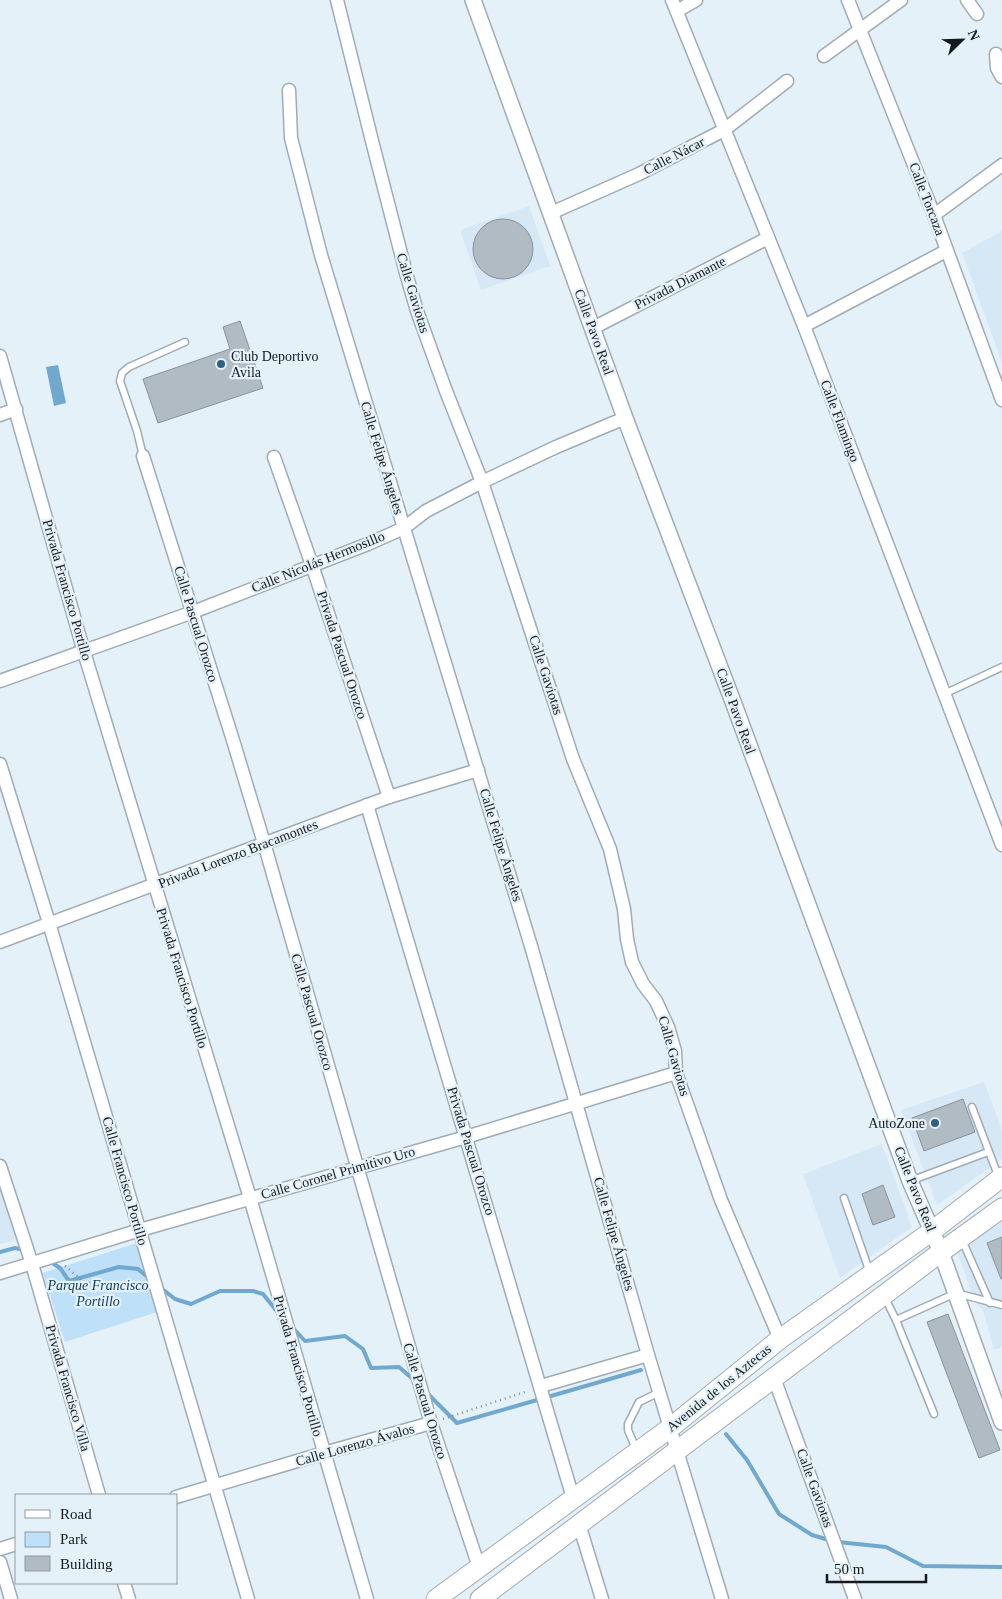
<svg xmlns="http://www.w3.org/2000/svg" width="1002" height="1599" font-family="Georgia,serif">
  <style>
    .built { fill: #d6e8f6 }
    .green { fill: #bee0f8 }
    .water { fill: #71a8cd }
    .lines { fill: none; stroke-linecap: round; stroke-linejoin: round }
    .stream { stroke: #71a8cd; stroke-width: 4 }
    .building { fill: #b0bbc3; stroke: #88929a }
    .service-casing { stroke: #a0abb3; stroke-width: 9 }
    .minor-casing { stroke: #a0abb3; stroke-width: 15 }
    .tertiary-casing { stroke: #a0abb3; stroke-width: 18 }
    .primary-casing { stroke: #a0abb3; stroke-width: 21 }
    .path { stroke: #868f94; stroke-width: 2.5; stroke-dasharray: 1 4; stroke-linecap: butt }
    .service { stroke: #fff; stroke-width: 6 }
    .minor { stroke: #fff; stroke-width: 12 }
    .tertiary { stroke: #fff; stroke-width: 15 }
    .primary { stroke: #fff; stroke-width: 19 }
    .poi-dot { fill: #30607f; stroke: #e5f1f9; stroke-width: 2 }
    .labels { text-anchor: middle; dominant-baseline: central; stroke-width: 4.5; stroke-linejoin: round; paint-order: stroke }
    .street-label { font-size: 14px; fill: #151a1d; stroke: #e5f1f9 }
    .poi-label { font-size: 14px; fill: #151a1d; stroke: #e5f1f9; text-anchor: start }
    .park-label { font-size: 14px; font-style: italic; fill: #0d3a54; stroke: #e5f1f9 }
  </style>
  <rect width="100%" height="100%" fill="#e5f1f9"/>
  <g class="built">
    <polygon points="529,206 550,266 481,290 460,230"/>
    <polygon points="1002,231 1002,362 962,253"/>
    <polygon points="984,1082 1002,1130 1002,1159 937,1205 901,1110"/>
    <polygon points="882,1144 912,1227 840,1278 803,1174"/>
    <polygon points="0,1185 17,1240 0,1244"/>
    <polygon points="1002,1222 1002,1347 994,1350 983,1310 975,1302 957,1251"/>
  </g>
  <polygon class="green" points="137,1243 160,1311 65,1342 43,1273"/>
  <polygon class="water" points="58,365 66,403 54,406 46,367"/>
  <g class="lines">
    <g class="stream">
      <polyline points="0,1252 15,1248 24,1250"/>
      <polyline points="51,1262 60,1268 69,1281 119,1267 138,1269 150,1279"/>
      <polyline points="161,1288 175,1299 191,1304 220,1291 253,1291 263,1294 279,1314"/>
      <polyline points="293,1328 305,1341 345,1336 363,1349 371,1368 399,1367 414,1380"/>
      <polyline points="428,1394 457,1423 641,1370"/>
      <polyline points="726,1434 747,1460 779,1514 812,1535 829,1540"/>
      <polyline points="838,1542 886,1547 923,1566 1002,1567"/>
    </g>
  </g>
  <g class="building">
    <circle cx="503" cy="249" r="30"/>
    <polygon points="240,321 263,388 158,423 143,379 230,349 223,327"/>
    <polygon points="963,1099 975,1132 924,1151 912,1118"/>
    <polygon points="883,1185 895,1217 873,1225 862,1194"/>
    <polygon points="1002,1237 1002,1279 1001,1279 987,1243"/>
    <polygon points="948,1314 1000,1450 979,1458 927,1322"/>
  </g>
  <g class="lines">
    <defs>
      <g id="service">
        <polyline points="143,456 137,431 120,381 122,373 129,367 185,342"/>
        <polyline points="944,694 1002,667"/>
        <polyline points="972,1107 999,1178"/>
        <polyline points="910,1181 988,1152"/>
        <polyline points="844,1198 870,1273"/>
        <polyline points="962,1240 990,1303"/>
        <polyline points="884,1296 896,1320 934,1414"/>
        <polyline points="896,1320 956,1293 1002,1305"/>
        <polyline points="636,1449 628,1430 628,1424 639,1402 660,1392"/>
      </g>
      <g id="minor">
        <polyline points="337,0 372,141 406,273 417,311 446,391 482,482 573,759 610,849 624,909 627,939 632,962 643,984 656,1001 668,1027 675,1051 676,1073 721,1200 780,1339"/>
        <polyline points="672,0 804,326 1002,845"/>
        <polyline points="848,0 934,215 1002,400"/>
        <polyline points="967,0 977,14"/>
        <polyline points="677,11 696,0"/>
        <polyline points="996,54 997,68 1002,77"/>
        <polyline points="824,56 901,0"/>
        <polyline points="289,90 291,138 321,255 531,946 648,1355 722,1599"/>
        <polyline points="551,213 639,174 724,130 787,81"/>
        <polyline points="934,215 1002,165"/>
        <polyline points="804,326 946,251"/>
        <polyline points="593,328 768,238"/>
        <polyline points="0,356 84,652 250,1198 367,1599"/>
        <polyline points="0,415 16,409"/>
        <polyline points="143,456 232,737 264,843 431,1423 479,1567"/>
        <polyline points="274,457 312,565 389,797"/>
        <polyline points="0,681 193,612 368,544 404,528 426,511 482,482 556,447 625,418"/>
        <polyline points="0,764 49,923 248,1599"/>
        <polyline points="367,805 573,1498"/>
        <polyline points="0,942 389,797 478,770"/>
        <polyline points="0,1166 32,1264 99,1495"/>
        <polyline points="0,1273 140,1230 466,1137 676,1073"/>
        <polyline points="774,1378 855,1599"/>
        <polyline points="541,1386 648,1355"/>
        <polyline points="176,1497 324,1453 431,1423"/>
        <polyline points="579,1524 602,1599"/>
        <polyline points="0,1549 16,1544"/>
        <polyline points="0,1562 11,1599"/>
        <polyline points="124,1583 129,1599"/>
      </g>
      <polyline id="tertiary" points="473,0 625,418 735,707 910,1181 941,1252 1002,1422"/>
      <g id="primary">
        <polyline points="436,1599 670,1428 780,1339 932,1231 1002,1177"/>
        <polyline points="480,1599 941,1252 1002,1208"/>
      </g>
    </defs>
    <use href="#service" class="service-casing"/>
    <use href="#minor" class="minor-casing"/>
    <use href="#tertiary" class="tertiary-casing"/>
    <use href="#primary" class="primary-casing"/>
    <g class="path">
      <polyline points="65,1266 84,1282 93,1283"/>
      <polyline points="443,1419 528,1391"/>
    </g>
    <use href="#service" class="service"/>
    <use href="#minor" class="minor"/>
    <use href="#tertiary" class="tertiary"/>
    <use href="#primary" class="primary"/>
  </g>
  <g class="poi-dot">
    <circle cx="221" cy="364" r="5"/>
    <circle cx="935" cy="1123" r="5"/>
  </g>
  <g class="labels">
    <g class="street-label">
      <text transform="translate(674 156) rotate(-27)">Calle Nácar</text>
      <text transform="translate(927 199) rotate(69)">Calle Torcaza</text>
      <text transform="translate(680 283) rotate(-27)">Privada Diamante</text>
      <text transform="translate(413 293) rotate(73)">Calle Gaviotas</text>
      <text transform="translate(594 332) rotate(70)">Calle Pavo Real</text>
      <text transform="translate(840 421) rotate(69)">Calle Flamingo</text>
      <text transform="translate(382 458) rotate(73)">Calle Felipe Ángeles</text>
      <text transform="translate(318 562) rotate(-22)">Calle Nicolás Hermosillo</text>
      <text transform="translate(67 590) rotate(74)">Privada Francisco Portillo</text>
      <text transform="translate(196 624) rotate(73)">Calle Pascual Orozco</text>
      <text transform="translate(342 655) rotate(72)">Privada Pascual Orozco</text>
      <text transform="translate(546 675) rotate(72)">Calle Gaviotas</text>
      <text transform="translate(736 711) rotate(70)">Calle Pavo Real</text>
      <text transform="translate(501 845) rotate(73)">Calle Felipe Ángeles</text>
      <text transform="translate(238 854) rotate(-21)">Privada Lorenzo Bracamontes</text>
      <text transform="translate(182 978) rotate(73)">Privada Francisco Portillo</text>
      <text transform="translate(312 1012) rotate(74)">Calle Pascual Orozco</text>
      <text transform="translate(674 1056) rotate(74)">Calle Gaviotas</text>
      <text transform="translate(471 1151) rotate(73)">Privada Pascual Orozco</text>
      <text transform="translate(338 1173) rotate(-16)">Calle Coronel Primitivo Uro</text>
      <text transform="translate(125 1181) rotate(74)">Calle Francisco Portillo</text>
      <text transform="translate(915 1189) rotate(68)">Calle Pavo Real</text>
      <text transform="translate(614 1234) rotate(74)">Calle Felipe Ángeles</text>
      <text transform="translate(298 1366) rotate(74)">Privada Francisco Portillo</text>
      <text transform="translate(68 1388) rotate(74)">Privada Francisco Villa</text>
      <text transform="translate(719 1388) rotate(-39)">Avenida de los Aztecas</text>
      <text transform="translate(425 1401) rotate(73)">Calle Pascual Orozco</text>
      <text transform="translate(355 1445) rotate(-16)">Calle Lorenzo Ávalos</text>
      <text transform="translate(815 1488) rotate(70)">Calle Gaviotas</text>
    </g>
    <g class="poi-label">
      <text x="231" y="356">Club Deportivo<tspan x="231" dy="16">Avila</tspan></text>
      <text x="925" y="1123" text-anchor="end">AutoZone</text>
    </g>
    <g class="park-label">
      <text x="98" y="1285">Parque Francisco<tspan x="98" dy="16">Portillo</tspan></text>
    </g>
  </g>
  <rect x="15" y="1494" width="162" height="90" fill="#e5f1f9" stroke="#929ba1"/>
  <rect x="25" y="1510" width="25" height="8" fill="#ffffff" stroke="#929ba1"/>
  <text x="60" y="1519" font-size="15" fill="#151a1d">Road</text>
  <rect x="25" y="1532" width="25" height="15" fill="#bee0f8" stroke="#929ba1"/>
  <text x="60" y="1544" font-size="15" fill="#151a1d">Park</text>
  <rect x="25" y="1556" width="25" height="15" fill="#b0bbc3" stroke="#929ba1"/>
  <text x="60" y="1569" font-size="15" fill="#151a1d">Building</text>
  <g transform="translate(962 40) rotate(67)" stroke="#e5f1f9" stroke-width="4" paint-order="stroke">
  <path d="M0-4L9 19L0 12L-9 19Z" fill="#151a1d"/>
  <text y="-8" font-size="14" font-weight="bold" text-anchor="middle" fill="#151a1d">N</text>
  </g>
  <path d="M827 1574v8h99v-8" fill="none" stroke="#151a1d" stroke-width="2.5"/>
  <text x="834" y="1574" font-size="15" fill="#151a1d" stroke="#e5f1f9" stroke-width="4" paint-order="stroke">50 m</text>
</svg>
